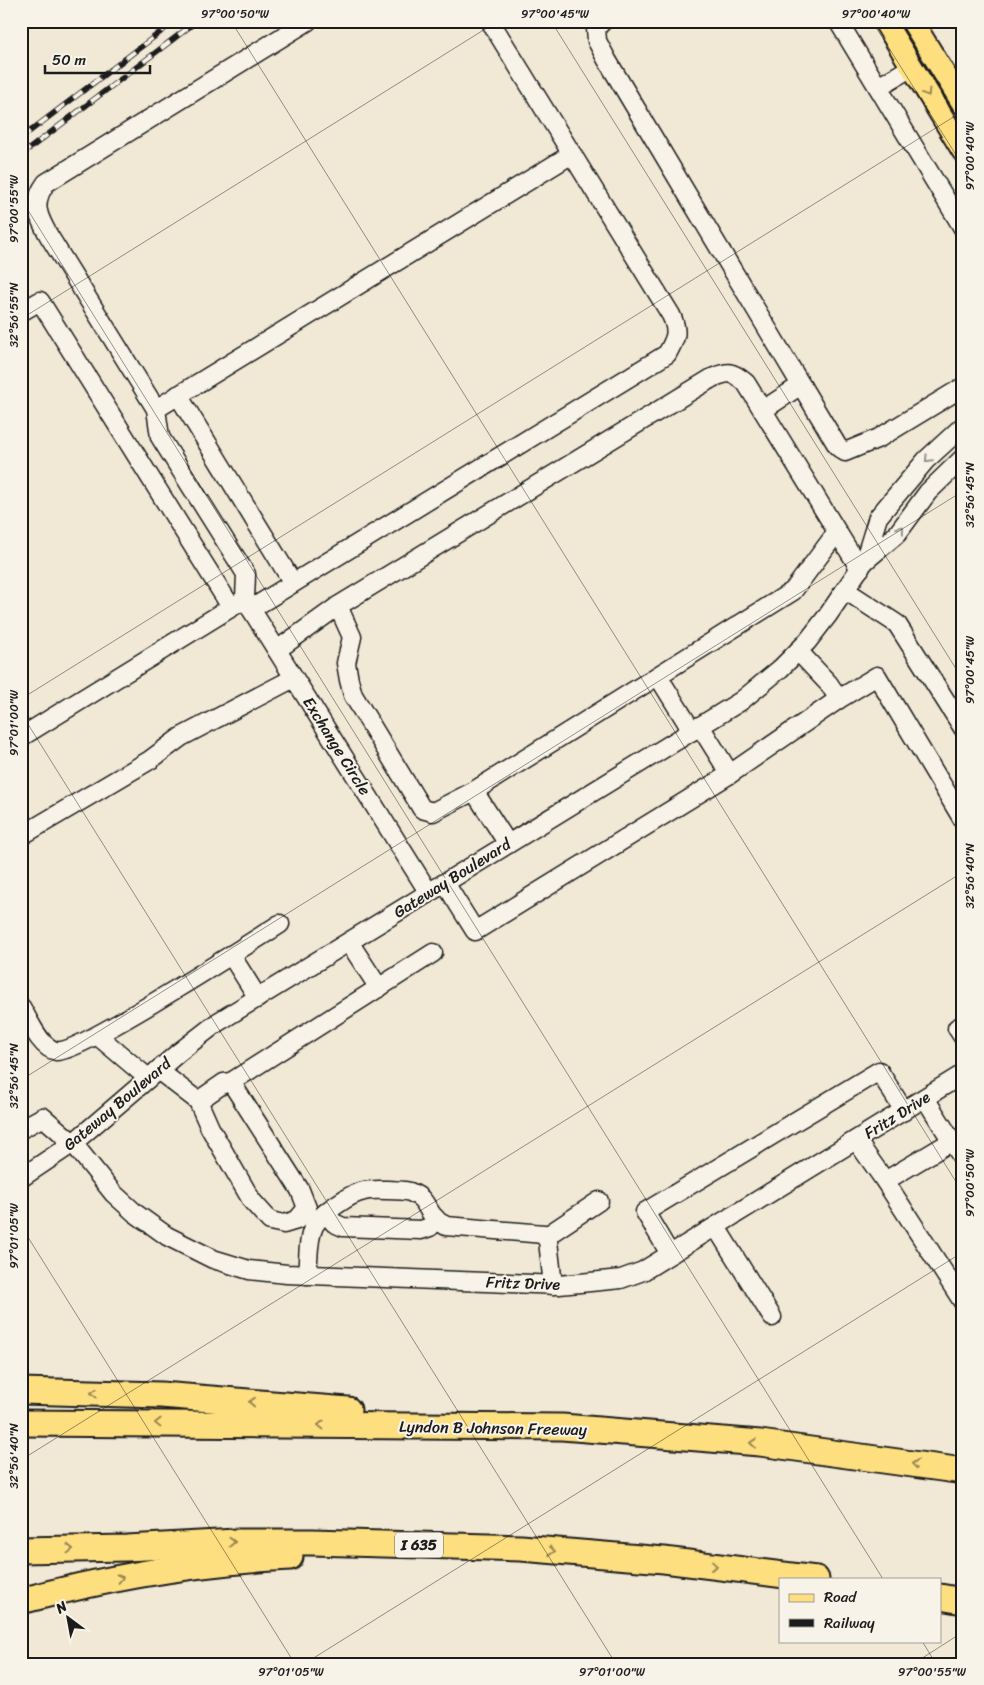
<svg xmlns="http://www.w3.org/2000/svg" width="984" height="1685" font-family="Sriracha,sans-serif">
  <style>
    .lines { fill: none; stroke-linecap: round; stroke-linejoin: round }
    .minor-casing { stroke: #1c1c1c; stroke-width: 21 }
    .major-casing { stroke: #1c1c1c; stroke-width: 25 }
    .highway-casing { stroke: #1c1c1c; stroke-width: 29 }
    .minor { stroke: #f7f3e8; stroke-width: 18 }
    .major { stroke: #fedf80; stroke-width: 21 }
    .highway { stroke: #fedf80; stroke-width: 25 }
    .rail-casing { stroke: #1c1c1c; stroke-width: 5.5 }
    .rail { stroke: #f7f3e8; stroke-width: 4; stroke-dasharray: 11; stroke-linecap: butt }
    .oneway { stroke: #988753 }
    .oneway2 { stroke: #94928c }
    .ticks { fill: none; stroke: #1c1c1c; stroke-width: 1; stroke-opacity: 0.45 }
    .labels { text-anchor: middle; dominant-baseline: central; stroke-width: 4; stroke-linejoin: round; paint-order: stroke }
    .shield { fill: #f7f3e8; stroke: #5e5c59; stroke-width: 1 }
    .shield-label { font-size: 15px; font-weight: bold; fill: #1c1c1c }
    .street-label { font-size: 16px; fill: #1c1c1c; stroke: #f7f3e8 }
    .neatline { fill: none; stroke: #1c1c1c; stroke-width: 2 }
    .ticks-label { font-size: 12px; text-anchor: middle; fill: #1c1c1c }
  </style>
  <rect width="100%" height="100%" fill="#f1e8d6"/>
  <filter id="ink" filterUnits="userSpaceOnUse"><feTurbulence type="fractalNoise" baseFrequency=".02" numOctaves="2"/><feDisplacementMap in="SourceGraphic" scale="10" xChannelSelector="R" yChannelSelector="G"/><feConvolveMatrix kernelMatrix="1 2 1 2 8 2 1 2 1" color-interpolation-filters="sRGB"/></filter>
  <g filter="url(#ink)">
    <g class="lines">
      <defs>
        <g id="minor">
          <polyline points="603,21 596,28 597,41 607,60 838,447 845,452 879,438 963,387"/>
          <polyline points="838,21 963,228"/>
          <polyline points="878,87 912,67"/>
          <polyline points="21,312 40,301 231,607"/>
          <polyline points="178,395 293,583"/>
          <path d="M156,409L49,236C38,217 31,203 46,183L308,21"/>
          <polyline points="763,410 801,385"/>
          <polyline points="864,562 878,517 926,460 963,426"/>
          <polyline points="845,590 897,624 963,728"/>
          <polyline points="245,599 246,574 160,437 156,409 572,154"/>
          <polyline points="246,601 429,893"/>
          <polyline points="338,606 352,637 346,663 349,680 353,695 422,809 433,812 474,791"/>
          <path d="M251,609L667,354C676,338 679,332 671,315L490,21"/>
          <path d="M277,650L338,606L712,378C729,371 732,371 746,383L860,569"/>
          <polyline points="658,676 692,731"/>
          <polyline points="839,699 877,676 963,820"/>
          <polyline points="21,737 240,602"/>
          <polyline points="730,774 839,699 829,684 798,651"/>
          <polyline points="21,836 150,760 181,737 294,678"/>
          <polyline points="508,844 474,791 793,591 837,532"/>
          <polyline points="445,883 475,931 730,774 700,726"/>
          <polyline points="349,942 379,988"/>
          <polyline points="231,955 258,998"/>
          <path d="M21,1007C29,1020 40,1048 56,1051C77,1055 251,942 280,924"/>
          <polyline points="963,1025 957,1028 963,1037"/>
          <polyline points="98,1036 148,1078"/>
          <polyline points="158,1070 198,1101 210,1128 252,1201 270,1221 284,1224 297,1220 307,1208 300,1190 231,1082 224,1083 198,1101"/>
          <polyline points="231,1082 433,953"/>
          <polyline points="925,1098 963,1159"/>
          <polyline points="21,1129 43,1117 73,1143 113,1193 135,1213 167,1236 213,1259 249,1270 287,1274 559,1285 621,1279 643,1271 963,1074"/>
          <polyline points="856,1140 885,1181 963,1302"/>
          <polyline points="21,1178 73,1143 178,1053 218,1022 741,701 780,669 807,642 828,615 864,562 897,534 928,492 963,458"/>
          <polyline points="885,1181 952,1141"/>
          <polyline points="326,1213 334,1223 343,1227 421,1230 430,1227 436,1219"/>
          <polyline points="716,1227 772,1317"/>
          <polyline points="545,1237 599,1201"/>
          <polyline points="670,1254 645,1212 879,1071 904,1111"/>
          <path d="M307,1275C309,1259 307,1240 314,1226C320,1214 351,1193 364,1191C370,1189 405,1190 410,1192C428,1199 425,1209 436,1219C438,1222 443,1224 446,1226L544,1234L548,1241L553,1285"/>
        </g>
        <g id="major">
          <polyline points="884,21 963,151"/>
          <polyline points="912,21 963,104"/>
        </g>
        <g id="highway">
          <polyline points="21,1391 161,1395 348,1410"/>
          <polyline points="21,1423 562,1427 760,1443 963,1471"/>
          <polyline points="21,1550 127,1548 236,1542 312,1542 521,1548 664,1560 816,1579"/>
          <polyline points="940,1597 963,1601"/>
          <path d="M21,1601C109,1577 199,1562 290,1557"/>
        </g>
      </defs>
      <use href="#minor" class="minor-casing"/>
      <use href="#major" class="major-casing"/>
      <use href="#highway" class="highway-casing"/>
      <use href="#minor" class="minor"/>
      <use href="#major" class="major"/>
      <use href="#highway" class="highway"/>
      <defs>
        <g id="rail">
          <polyline points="21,32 23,21"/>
          <polyline points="21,138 175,21"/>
          <polyline points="21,155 197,21"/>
        </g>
      </defs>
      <use href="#rail" class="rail-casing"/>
      <use href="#rail" class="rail"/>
    </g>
    <defs><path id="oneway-chevron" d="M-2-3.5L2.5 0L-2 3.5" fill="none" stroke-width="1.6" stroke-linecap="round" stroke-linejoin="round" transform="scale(1.25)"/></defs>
    <g class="oneway">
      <use href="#oneway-chevron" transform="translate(927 93) rotate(59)"/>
      <use href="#oneway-chevron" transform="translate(94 1393) rotate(-178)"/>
      <use href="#oneway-chevron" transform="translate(252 1402) rotate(-175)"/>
      <use href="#oneway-chevron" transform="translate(158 1423) rotate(-179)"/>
      <use href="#oneway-chevron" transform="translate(321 1425) rotate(-179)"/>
      <use href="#oneway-chevron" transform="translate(753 1443) rotate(-175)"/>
      <use href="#oneway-chevron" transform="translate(915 1464) rotate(-173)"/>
      <use href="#oneway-chevron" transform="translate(232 1542) rotate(-2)"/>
      <use href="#oneway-chevron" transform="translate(70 1549) rotate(-1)"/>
      <use href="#oneway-chevron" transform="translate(552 1551) rotate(5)"/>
      <use href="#oneway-chevron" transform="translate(714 1566) rotate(7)"/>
      <use href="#oneway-chevron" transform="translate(120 1578) rotate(-13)"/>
    </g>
    <g class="oneway2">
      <use href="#oneway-chevron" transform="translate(928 459) rotate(134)"/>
      <use href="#oneway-chevron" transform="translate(901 529) rotate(-52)"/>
    </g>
  </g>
  <path class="ticks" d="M231,21L963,1193M551,21L963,680M872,21L963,166M21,199L883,1579M21,319L498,21M21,699L963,111M21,713L616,1664M21,1080L963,491M21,1226L295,1664M21,1460L963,872M922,1641L936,1664M304,1664L963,1252M913,1664L963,1632"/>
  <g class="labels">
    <rect class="shield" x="395" y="1532.5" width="48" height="25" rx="4"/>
    <g class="shield-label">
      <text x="419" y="1545">I 635</text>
    </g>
    <g class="street-label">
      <text transform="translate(337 746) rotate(58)">Exchange Circle</text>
      <text transform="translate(452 878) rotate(-32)">Gateway Boulevard</text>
      <text transform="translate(117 1104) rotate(-40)">Gateway Boulevard</text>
      <text transform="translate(897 1115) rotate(-32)">Fritz Drive</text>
      <text transform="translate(523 1283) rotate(2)">Fritz Drive</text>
      <text transform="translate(493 1428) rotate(1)">Lyndon B Johnson Freeway</text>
    </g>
  </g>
  <rect width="984" height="1685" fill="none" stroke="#f7f3e8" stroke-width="55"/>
  <rect x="779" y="1578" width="162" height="65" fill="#f7f3e8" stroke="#9f9d96"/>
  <rect x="789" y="1594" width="25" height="8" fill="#fedf80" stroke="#9f9d96"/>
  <text x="824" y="1602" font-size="15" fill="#1c1c1c">Road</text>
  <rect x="789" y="1619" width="25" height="8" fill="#1c1c1c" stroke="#9f9d96"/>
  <text x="824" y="1628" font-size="15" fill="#1c1c1c">Railway</text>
  <g transform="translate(68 1618) rotate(328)" stroke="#f7f3e8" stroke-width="4" paint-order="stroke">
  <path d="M0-4L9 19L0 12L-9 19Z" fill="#1c1c1c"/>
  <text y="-8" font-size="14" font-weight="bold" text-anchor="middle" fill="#1c1c1c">N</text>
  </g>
  <path d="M45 65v8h105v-8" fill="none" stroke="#1c1c1c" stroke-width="2.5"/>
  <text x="52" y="65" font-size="15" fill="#1c1c1c" stroke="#f7f3e8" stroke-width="4" paint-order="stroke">50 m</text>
  <rect x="28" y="28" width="928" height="1630" class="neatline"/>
  <g class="ticks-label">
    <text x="235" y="18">97°00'50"W</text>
    <text x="555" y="18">97°00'45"W</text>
    <text x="876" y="18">97°00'40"W</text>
    <text transform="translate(970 156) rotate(-90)" y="4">97°00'40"W</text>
    <text transform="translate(14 209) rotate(-90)" y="4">97°00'55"W</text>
    <text transform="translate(14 315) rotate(-90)" y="4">32°56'55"N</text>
    <text transform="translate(970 495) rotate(-90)" y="4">32°56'45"N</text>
    <text transform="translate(970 670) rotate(-90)" y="4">97°00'45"W</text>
    <text transform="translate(14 723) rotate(-90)" y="4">97°01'00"W</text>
    <text transform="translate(970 876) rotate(-90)" y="4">32°56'40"N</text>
    <text transform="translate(14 1076) rotate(-90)" y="4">32°56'45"N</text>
    <text transform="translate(970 1183) rotate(-90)" y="4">97°00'50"W</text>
    <text transform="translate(14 1236) rotate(-90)" y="4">97°01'05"W</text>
    <text transform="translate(14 1456) rotate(-90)" y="4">32°56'40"N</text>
    <text x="291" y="1676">97°01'05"W</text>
    <text x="612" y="1676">97°01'00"W</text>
    <text x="932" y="1676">97°00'55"W</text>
  </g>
</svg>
